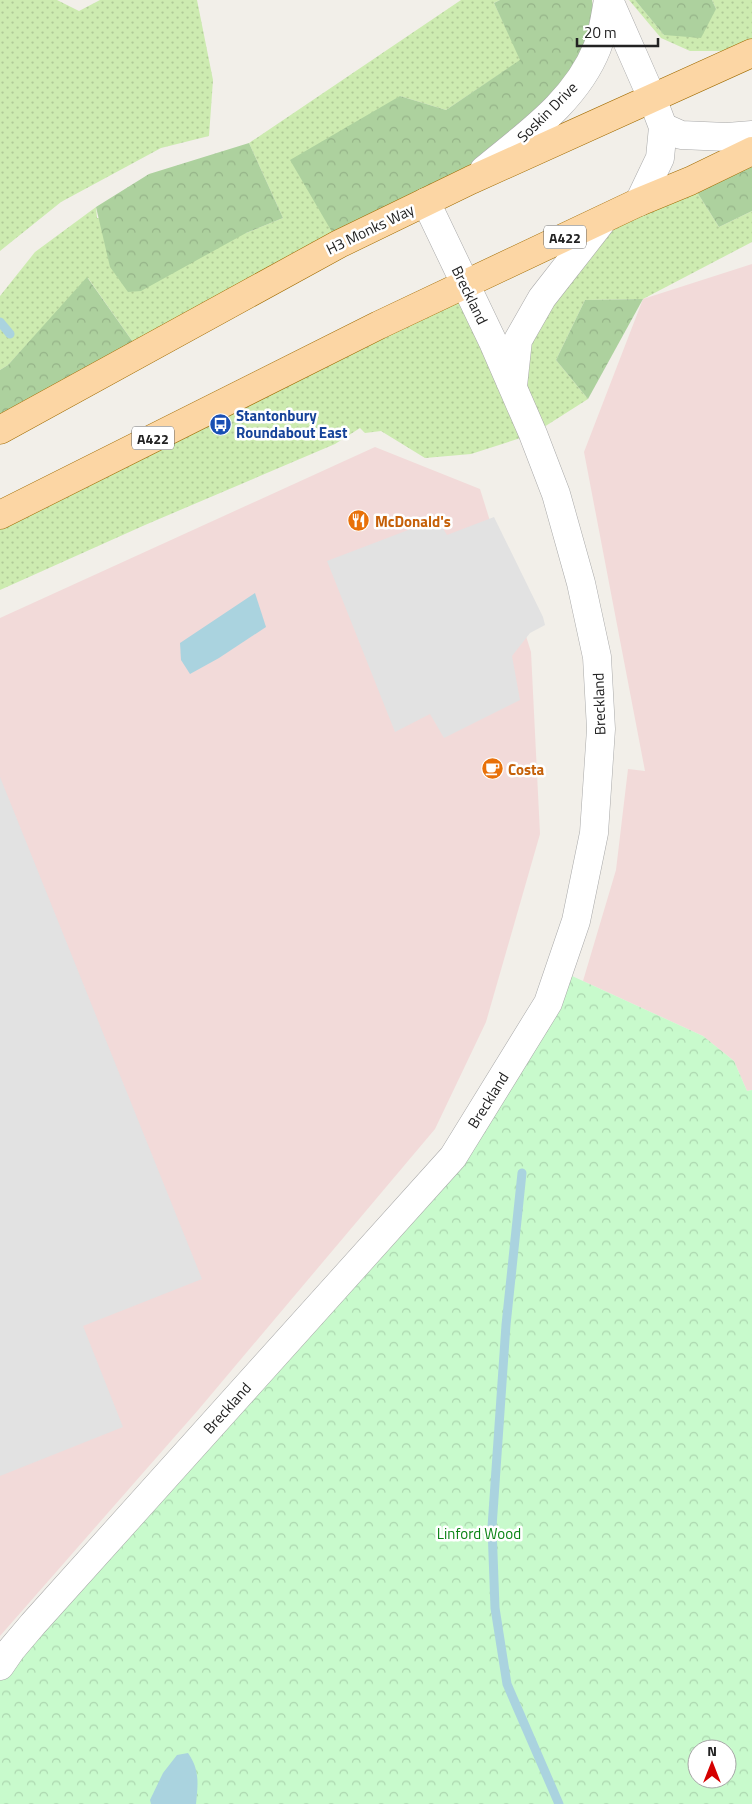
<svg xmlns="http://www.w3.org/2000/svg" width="752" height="1804" font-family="'Titillium Web',sans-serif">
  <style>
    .commercial { fill: #f2dad9 }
    .grass { fill: url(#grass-dots) }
    .forest { fill: url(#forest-crowns) }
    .park { fill: url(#park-crowns); fill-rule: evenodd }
    .parking { fill: #e2e2e2 }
    .water { fill: #aad3df }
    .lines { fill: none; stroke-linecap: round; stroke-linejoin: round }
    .stream { stroke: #aad3df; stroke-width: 9 }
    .street-casing { stroke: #a9a9a9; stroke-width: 29 }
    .primary-casing { stroke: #a06b00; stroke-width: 29 }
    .street { stroke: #fff; stroke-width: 28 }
    .primary { stroke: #fcd6a4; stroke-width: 28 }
    .labels { text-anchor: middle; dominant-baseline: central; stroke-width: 5; stroke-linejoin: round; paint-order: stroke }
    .shield { fill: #fff; stroke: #646464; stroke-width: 1 }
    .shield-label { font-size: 14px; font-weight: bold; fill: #222 }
    .street-label { font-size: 15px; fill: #222; stroke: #fff }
    .transit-label { font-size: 15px; font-weight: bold; fill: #164399; stroke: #fff; text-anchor: start }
    .food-label { font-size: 15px; font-weight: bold; fill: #c56008; stroke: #fff; text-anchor: start }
    .park-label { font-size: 15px; fill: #0c8416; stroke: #fff }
  </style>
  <defs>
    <pattern id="grass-dots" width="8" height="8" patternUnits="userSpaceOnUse" patternTransform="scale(1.25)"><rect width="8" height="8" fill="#cdebb0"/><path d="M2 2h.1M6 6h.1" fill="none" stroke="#b0c997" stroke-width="1.8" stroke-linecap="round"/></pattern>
    <pattern id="forest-crowns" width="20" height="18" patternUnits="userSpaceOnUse" patternTransform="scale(1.25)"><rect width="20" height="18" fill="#add19e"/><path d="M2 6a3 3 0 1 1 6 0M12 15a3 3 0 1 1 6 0" fill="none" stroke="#95b388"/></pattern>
    <pattern id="park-crowns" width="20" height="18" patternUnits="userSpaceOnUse" patternTransform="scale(1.25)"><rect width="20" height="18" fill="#c8facc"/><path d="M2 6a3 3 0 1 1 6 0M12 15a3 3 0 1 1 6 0" fill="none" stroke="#acd6af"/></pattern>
  </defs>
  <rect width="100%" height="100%" fill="#f2efe9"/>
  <g class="commercial">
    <polygon points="752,264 752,1090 747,1091 734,1061 703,1036 583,981 616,870 628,769 645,771 584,452 643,299"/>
    <polygon points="375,447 480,489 531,652 540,834 486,1022 435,1129 199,1409 0,1636 0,618"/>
  </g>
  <g class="grass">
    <polygon points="0,0 57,0 79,11 100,0 197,0 213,80 209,136 161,148 61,202 0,251"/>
    <polygon points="461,0 500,0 494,3 521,60 446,110 400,96 339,244 140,352 88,278 8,365 0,370 0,296 35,252 96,207 97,218 246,233 283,218 249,143"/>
    <polygon points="629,0 635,0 664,35 716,9 712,0 752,0 752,40 723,51 690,51 661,38"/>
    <polygon points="690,181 719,227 752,211 752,242 643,299 585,300 556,360 588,399 533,434 471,454 425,458 381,431 365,433 360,428 335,444 145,525 0,590 0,515 465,284 493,342 518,340 603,220"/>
  </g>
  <g class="forest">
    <polygon points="500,0 592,0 598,47 471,180 339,244 290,160 400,96 446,110 520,60 494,3"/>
    <polygon points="635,0 712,0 716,9 701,38 664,35"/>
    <polygon points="249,143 283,218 246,233 141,291 128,292 110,267 96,207 149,174"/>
    <polygon points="752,151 752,211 719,227 690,181"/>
    <polygon points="87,277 140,352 0,430 0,370 8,365"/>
    <polygon points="643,299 588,399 556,360 585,300"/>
  </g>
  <path class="park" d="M559,970L703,1036L734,1061L747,1091L752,1090V1804H0V1666L453,1157ZM697,1749H727V1779H697Z"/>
  <g class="parking">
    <polygon points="494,517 543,617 545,625 530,633 512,656 520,700 444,738 430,714 395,732 327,561 437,519 447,535"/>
    <polygon points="0,777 202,1279 83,1326 123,1427 0,1476"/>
  </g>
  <g class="water">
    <polygon points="255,593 266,627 219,658 190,674 181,660 180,643"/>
    <path d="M188,1753C200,1770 198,1784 196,1804H151L150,1800L163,1773L177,1755Z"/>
  </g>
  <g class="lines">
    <g class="stream">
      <polyline points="0,322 10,334"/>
      <polyline points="522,1173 506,1325 492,1527 495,1608 507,1684 559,1804"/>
    </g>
    <defs>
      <g id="street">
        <polyline points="609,0 652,98 663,127 660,158 639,202"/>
        <polyline points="663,127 681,135 727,137 752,135"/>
        <path d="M484,170C526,135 576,101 597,48C603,34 605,16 608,0"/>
        <polyline points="513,386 518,340 542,298 603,220"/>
        <polyline points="0,1666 11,1650 33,1624 453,1157 548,1003 576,921 594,833 601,729 597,657 581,583 556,494 533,434 493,342 426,202"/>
      </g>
      <g id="primary">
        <polyline points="0,430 339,244 471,180 752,53"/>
        <polyline points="0,515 379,325 639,202 690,181 752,151"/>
      </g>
    </defs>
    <use href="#street" class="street-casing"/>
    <use href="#primary" class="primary-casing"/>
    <use href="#street" class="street"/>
    <use href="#primary" class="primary"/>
  </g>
  <defs>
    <symbol id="bus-disc" viewBox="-11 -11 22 22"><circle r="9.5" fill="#1a4fb4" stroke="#fff"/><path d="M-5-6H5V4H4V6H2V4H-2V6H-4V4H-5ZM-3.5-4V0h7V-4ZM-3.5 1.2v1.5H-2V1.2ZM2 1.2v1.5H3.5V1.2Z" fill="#fff"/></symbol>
    <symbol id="restaurant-disc" viewBox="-11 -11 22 22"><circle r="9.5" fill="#e8710a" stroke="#fff"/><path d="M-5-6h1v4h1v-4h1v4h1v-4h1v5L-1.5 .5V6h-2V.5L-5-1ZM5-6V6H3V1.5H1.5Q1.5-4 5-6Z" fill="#fff"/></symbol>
    <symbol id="cafe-disc" viewBox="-11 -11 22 22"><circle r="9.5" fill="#e8710a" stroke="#fff"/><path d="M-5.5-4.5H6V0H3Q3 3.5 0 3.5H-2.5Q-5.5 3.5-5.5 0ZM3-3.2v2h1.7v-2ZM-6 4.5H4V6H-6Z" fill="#fff"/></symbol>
  </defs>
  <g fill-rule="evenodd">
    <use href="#bus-disc" x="208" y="412" width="25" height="25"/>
    <use href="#restaurant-disc" x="346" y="508" width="25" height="25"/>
    <use href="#cafe-disc" x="480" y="756" width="25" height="25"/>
  </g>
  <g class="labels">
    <g class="shield">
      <rect x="544" y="225.5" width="42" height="23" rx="4"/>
      <rect x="132" y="426.5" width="42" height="23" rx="4"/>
    </g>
    <g class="shield-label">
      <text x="565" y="237">A422</text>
      <text x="153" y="438">A422</text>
    </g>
    <g class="street-label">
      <text transform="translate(547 112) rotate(-45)">Soskin Drive</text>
      <text transform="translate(370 229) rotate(-26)">H3 Monks Way</text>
      <text transform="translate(470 295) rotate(64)">Breckland</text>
      <text transform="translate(599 704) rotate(-92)">Breckland</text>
      <text transform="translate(488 1100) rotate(-58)">Breckland</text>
      <text transform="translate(227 1408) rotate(-48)">Breckland</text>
    </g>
    <g class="transit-label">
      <text x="236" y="415">Stantonbury<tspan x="236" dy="17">Roundabout East</tspan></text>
    </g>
    <g class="food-label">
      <text x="375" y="521">McDonald's</text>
      <text x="508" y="769">Costa</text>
    </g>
    <g class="park-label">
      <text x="479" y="1533">Linford Wood</text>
    </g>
  </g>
  <g transform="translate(712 1764)"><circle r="24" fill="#ffffff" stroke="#a7a7a7"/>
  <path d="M0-4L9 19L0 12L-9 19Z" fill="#d40000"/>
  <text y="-8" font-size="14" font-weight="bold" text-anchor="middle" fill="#222222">N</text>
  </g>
  <path d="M577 38v8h81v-8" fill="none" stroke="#222222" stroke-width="2.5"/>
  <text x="584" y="38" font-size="15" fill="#222222" stroke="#ffffff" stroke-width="4" paint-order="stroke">20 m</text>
</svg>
